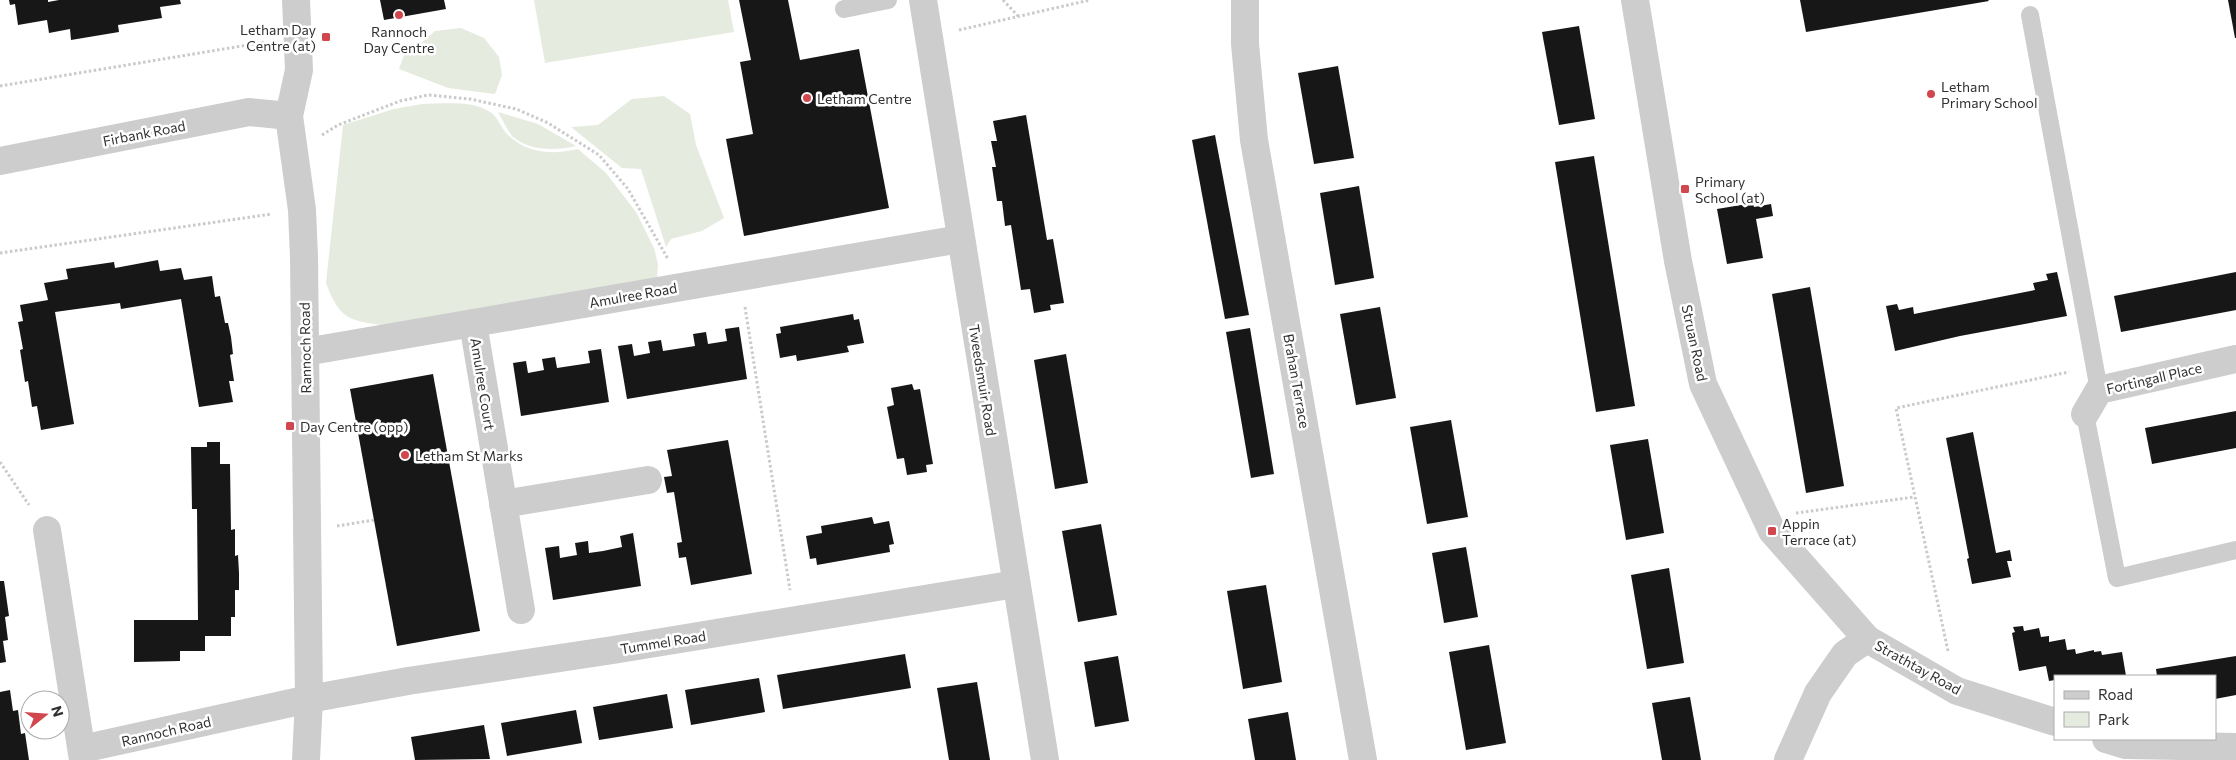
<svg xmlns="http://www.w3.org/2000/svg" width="2236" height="760" font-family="Commissioner,sans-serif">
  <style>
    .green { fill: #e5ebdf }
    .building { fill: #171717 }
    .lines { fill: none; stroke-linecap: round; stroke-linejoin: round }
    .path { stroke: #cacaca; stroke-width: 3; stroke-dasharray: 2.5 2.5; stroke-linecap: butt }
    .service { stroke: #cdcdcd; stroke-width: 18 }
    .minor { stroke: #cdcdcd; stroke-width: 28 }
    .tertiary { stroke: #cdcdcd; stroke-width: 28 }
    .poi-dot { fill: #d2464e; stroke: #fff; stroke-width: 2 }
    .labels { text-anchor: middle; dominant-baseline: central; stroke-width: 5; stroke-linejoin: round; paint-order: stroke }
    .poi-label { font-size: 14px; fill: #303030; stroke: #fff; text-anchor: start }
    .street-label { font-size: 14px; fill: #303030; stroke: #fff }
  </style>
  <rect width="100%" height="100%" fill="#fff"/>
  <g class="green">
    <polygon points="534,0 728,0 734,32 545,63"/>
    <polygon points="461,28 484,38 499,57 502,75 495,94 448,88 399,69 408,44 418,46 435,31"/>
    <polygon points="664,96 690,114 696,145 724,218 702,231 671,239 666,247 641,169 622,168 571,127 598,125 632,99"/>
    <path d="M422,104C442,104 472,100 490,112C497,116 501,127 506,133C526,154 552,155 578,149L606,173L636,212L654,248L658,264L657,278L383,325C347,321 339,317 326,283L343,125L394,109Z"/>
    <path d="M498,112L538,124L576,146C556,151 528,151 512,136C507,130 502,119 498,112Z"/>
  </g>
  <g class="building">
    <polygon points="9,0 48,0 48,2 59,0 180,0 181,4 160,7 162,18 118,25 119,32 71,40 70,29 49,33 47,20 18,25 15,4 10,5"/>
    <polygon points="380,0 444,0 446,9 384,20"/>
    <polygon points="739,0 788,0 800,60 859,49 889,208 744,236 726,139 753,134 740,62 751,60"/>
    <polygon points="1800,0 1988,0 1989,1 1806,32"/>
    <polygon points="2228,0 2236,0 2236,38 2235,38"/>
    <polygon points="1579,26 1595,119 1559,125 1542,32"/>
    <polygon points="1338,66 1354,158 1314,164 1298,73"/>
    <polygon points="1026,115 1047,240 1053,239 1064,303 1050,305 1051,310 1034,313 1030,289 1021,290 1011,225 1005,226 1002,201 997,201 992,167 996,167 991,141 997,141 993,121"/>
    <polygon points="1215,135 1249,315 1225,319 1192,140"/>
    <polygon points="1594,156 1635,406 1596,412 1555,162"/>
    <polygon points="1359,186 1374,278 1335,285 1320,193"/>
    <polygon points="1753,203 1754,207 1771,204 1773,216 1756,219 1763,258 1727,264 1717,209"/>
    <polygon points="158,260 160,271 181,268 184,280 212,276 215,297 220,296 225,323 228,323 231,337 233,354 230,355 234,381 229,381 233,402 199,407 181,299 121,309 120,303 55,312 74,424 41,430 37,406 32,407 28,381 25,382 20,350 23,349 18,322 23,321 20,305 48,300 44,283 68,279 66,269 114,262 115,268"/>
    <polygon points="2057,272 2067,316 1960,336 1895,351 1886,306 1897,304 1899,310 1913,307 1914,314 2035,290 2033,283 2048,280 2046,274"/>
    <polygon points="2236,272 2236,310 2121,332 2114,296"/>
    <polygon points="1810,287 1844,486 1806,493 1772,294"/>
    <polygon points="1380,307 1396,398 1356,405 1340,314"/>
    <polygon points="853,314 854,320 859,319 864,343 847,346 849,352 797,361 796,355 780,358 776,334 781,333 780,327"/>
    <polygon points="739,327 747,379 627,399 618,346 632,344 634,356 650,353 648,342 661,340 663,351 695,346 693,334 706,332 708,344 727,341 725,329"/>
    <polygon points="1250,328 1274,474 1251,478 1226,332"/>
    <polygon points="601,349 609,402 521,416 513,363 526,361 528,373 544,370 542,359 555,357 557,368 590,363 588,351"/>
    <polygon points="1066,354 1088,483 1055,489 1034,360"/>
    <polygon points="433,374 480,631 397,646 350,389"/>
    <polygon points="912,384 914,390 920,389 933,464 926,465 927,472 907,475 904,458 897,459 887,407 894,405 891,388"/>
    <polygon points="2236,411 2236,448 2152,464 2145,428"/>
    <polygon points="1451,420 1468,517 1427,524 1410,427"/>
    <polygon points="1973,432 1996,553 2010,550 2012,561 2007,561 2011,577 1972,584 1967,559 1969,558 1946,438"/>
    <polygon points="1648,439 1664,533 1626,540 1610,445"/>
    <polygon points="728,440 752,574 691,585 686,557 679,558 677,543 682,542 674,492 667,493 664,477 672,476 667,450"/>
    <polygon points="207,442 220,442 220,464 230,464 231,530 235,529 235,556 238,555 239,573 239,590 235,590 235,617 231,617 231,636 205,636 205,651 180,651 180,661 134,662 134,620 198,620 197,509 192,509 191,447 207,447"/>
    <polygon points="872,517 874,524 889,521 894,544 889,545 890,552 817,565 816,558 810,559 806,536 822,533 821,526"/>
    <polygon points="1101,524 1117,615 1078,622 1062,531"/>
    <polygon points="633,533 641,586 553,600 545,548 559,546 560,558 577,555 575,543 588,541 589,553 603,551 622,547 620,536"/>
    <polygon points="1466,547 1478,617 1444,623 1432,553"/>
    <polygon points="1669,568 1684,663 1647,669 1631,575"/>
    <polygon points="0,581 4,581 9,616 5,617 8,640 3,641 6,662 0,663"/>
    <polygon points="1266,585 1282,682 1243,689 1227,591"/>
    <polygon points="2023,626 2024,631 2039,628 2041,637 2049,636 2049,642 2065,639 2067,650 2075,649 2076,654 2094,650 2094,652 2101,651 2102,655 2122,652 2126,676 2055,676 2055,680 2049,681 2046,666 2019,671 2012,633 2015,632 2013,627"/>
    <polygon points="1489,645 1506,743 1466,750 1449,652"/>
    <polygon points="905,654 911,688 783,709 777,675"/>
    <polygon points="1118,656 1129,721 1095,727 1084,662"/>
    <polygon points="2236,656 2236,695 2215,699 2215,676 2157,676 2156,669"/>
    <polygon points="759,678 765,712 691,725 685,690"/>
    <polygon points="977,682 990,760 949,760 937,688"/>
    <polygon points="10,690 13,711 18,710 21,734 25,733 29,760 0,760 0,692"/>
    <polygon points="667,694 673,728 599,740 593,707"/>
    <polygon points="1690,697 1701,760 1662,760 1652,703"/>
    <polygon points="576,710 582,743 507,756 501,723"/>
    <polygon points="1288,712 1296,760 1255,760 1248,719"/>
    <polygon points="484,725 490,759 415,760 411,737"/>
  </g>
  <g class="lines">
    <g class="path">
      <polyline points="1003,0 1018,16"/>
      <polyline points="959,30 1090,0"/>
      <polyline points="0,86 266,42"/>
      <polyline points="322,135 338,125 400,101 428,95 470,99 516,109 548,123 599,155 628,189 668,259"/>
      <polyline points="0,253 272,214"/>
      <polyline points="745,307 790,590"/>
      <polyline points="0,462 29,505"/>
      <polyline points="1796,513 1914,497"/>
      <polyline points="337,526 374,520"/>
      <polyline points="1948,651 1896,408 2069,372"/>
    </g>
    <g class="service">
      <polyline points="844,9 888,0"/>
      <polyline points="2030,15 2099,390"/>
      <polyline points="2085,414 2117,578 2236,550"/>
    </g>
    <g class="minor">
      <polyline points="923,0 1045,760"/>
      <polyline points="1245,0 1245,44 1254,140 1363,760"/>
      <polyline points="1635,0 1678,261 1703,384 1772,531 1867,639 1957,691 2055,722"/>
      <polyline points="0,161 249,112 289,116"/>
      <polyline points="473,323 521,610"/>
      <polyline points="305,352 960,239"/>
      <polyline points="2085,414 2099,390 2236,359"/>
      <polyline points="503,504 648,480"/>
      <polyline points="47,530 83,760"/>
      <polyline points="2106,739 2126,745 2236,747"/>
      <polyline points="82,749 309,699 408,681 613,650 1016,584"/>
      <polyline points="1788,760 1818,693 1845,654 1867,639"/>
    </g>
    <polyline class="tertiary" points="296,0 299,70 289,116 302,210 304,257 309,699 306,760"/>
  </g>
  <g class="poi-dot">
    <circle cx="399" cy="15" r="5"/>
    <rect x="321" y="32" width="10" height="10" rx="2.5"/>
    <circle cx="1931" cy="94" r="5"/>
    <circle cx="807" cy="98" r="5"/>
    <rect x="1680" y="184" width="10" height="10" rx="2.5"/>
    <rect x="285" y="421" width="10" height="10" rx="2.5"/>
    <circle cx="405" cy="455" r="5"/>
    <rect x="1767" y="526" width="10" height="10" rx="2.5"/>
  </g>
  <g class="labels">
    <g class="poi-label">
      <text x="316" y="29" text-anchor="end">Letham Day<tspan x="316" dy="16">Centre (at)</tspan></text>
      <text x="399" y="31" text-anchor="middle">Rannoch<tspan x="399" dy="16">Day Centre</tspan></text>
      <text x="1941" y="86">Letham<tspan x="1941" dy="16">Primary School</tspan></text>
      <text x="817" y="98">Letham Centre</text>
      <text x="1695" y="181">Primary<tspan x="1695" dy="16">School (at)</tspan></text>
      <text x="300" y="426">Day Centre (opp)</text>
      <text x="415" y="455">Letham St Marks</text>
      <text x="1782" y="523">Appin<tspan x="1782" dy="16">Terrace (at)</tspan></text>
    </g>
    <g class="street-label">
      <text transform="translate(144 133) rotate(-11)">Firbank Road</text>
      <text transform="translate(633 295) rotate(-10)">Amulree Road</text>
      <text transform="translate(1695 343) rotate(78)">Struan Road</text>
      <text transform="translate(305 348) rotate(-91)">Rannoch Road</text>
      <text transform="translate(2154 378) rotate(-13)">Fortingall Place</text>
      <text transform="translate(983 380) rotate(81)">Tweedsmuir Road</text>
      <text transform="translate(1297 381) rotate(80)">Brahan Terrace</text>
      <text transform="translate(483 384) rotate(81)">Amulree Court</text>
      <text transform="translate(663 642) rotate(-9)">Tummel Road</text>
      <text transform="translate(1918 667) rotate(29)">Strathtay Road</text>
      <text transform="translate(166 731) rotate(-13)">Rannoch Road</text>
    </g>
  </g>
  <rect x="2054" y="675" width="162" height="65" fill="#ffffff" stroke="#acacac"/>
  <rect x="2064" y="691" width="25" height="8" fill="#cdcdcd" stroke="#acacac"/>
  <text x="2098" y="700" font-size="15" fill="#303030">Road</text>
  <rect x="2064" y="712" width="25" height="15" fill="#e5ebdf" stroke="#acacac"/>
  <text x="2098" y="725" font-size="15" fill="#303030">Park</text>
  <g transform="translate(45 715) rotate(73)"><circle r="24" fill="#ffffff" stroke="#acacac"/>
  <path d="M0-4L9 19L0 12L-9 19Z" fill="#d2464e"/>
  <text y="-8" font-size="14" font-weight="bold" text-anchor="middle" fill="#303030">N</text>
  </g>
</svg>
